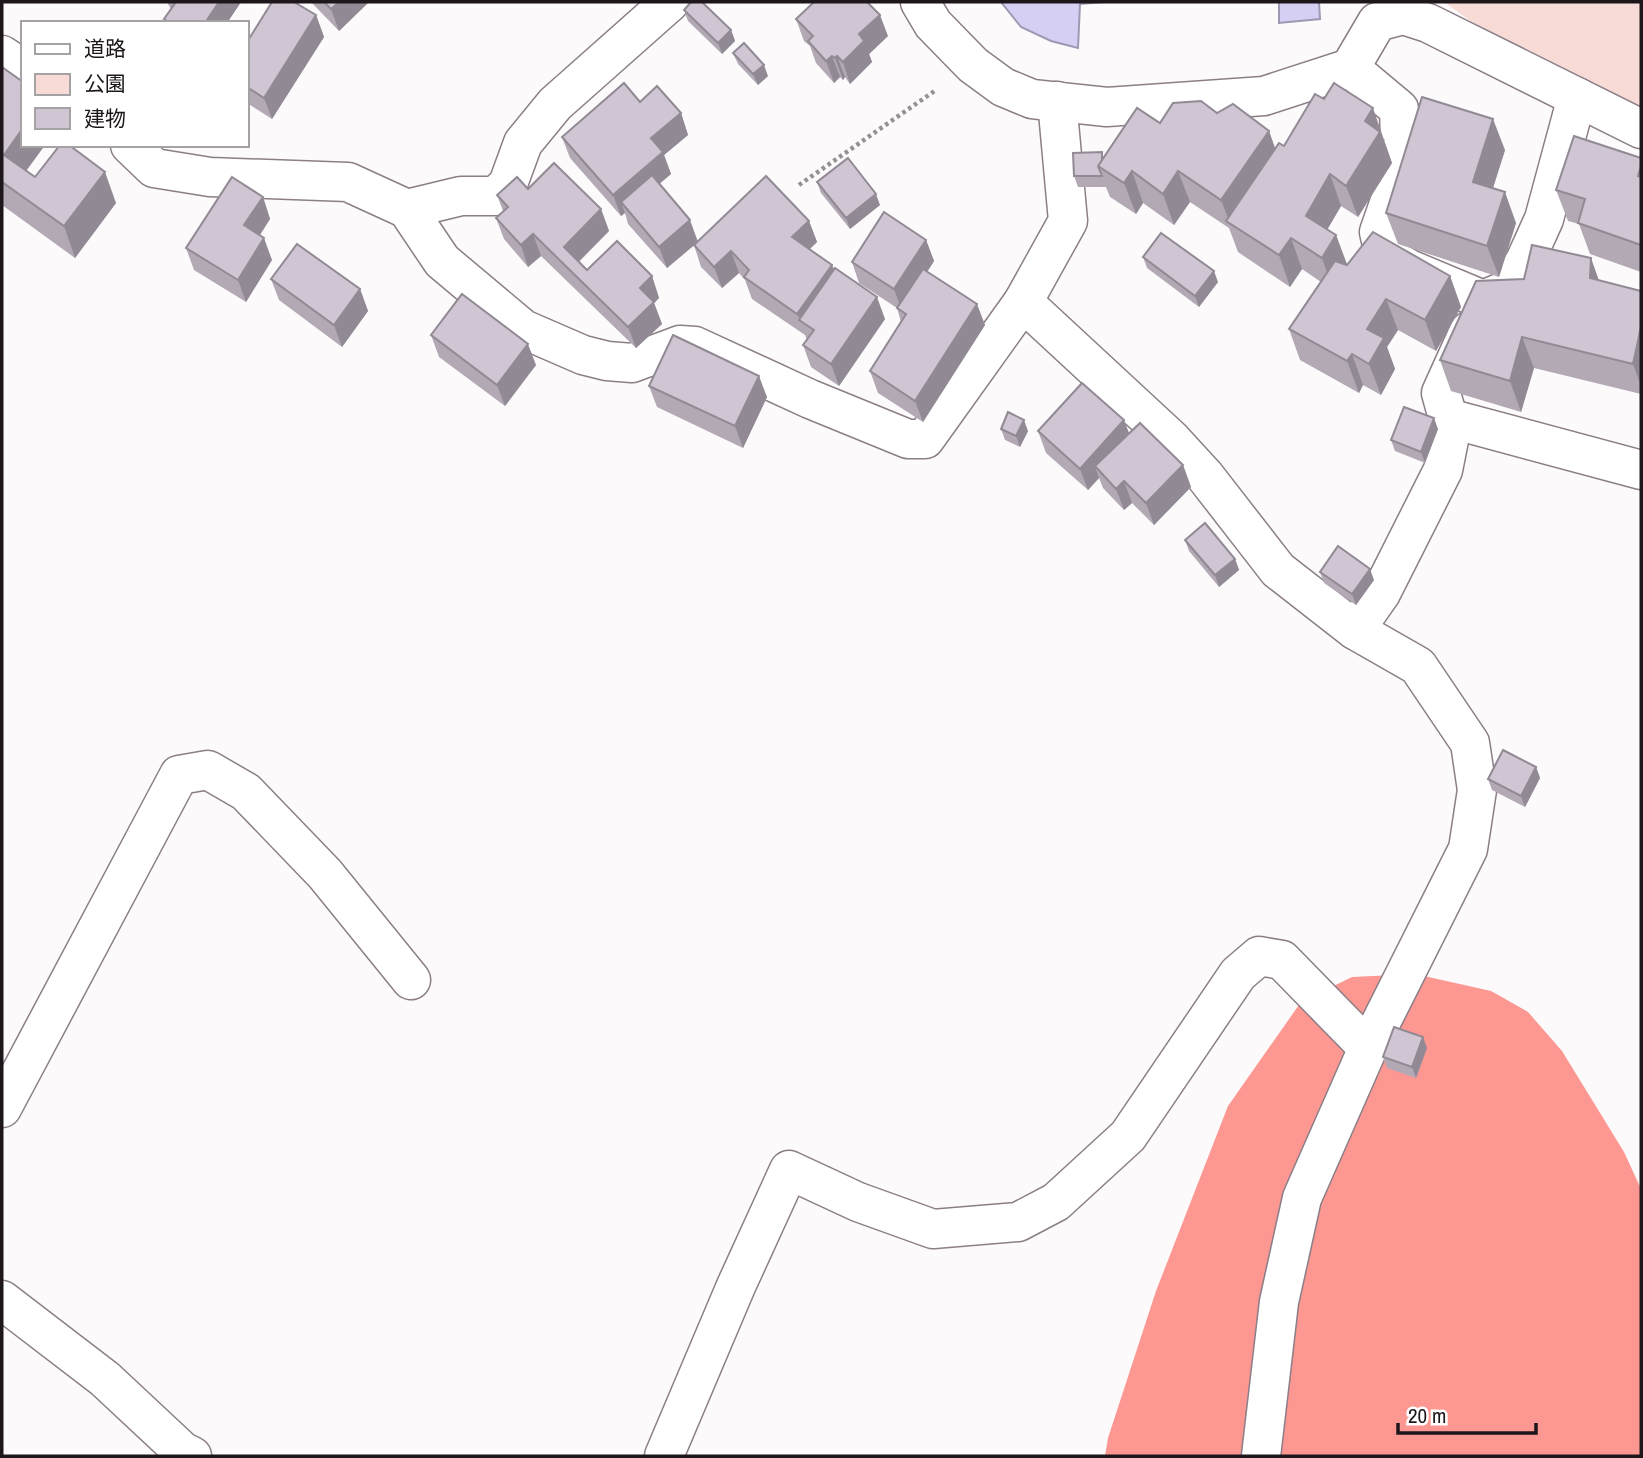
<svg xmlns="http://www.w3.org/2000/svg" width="1643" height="1458" font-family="'Archivo Narrow','Noto Sans JP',sans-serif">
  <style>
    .green { fill: #f8dad7 }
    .forest { fill: #fc9791 }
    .water { fill: #d5d0f3; stroke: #9e98b2; stroke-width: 2 }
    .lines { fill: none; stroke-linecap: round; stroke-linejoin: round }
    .minor-casing { stroke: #8c7e87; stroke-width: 41 }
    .path { stroke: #949093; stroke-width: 4.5; stroke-dasharray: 3.5 3.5; stroke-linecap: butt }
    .minor { stroke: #fff; stroke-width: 38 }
    .wall { fill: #b2a9b5 }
    .shaded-wall { fill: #918a94 }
    .building { fill: #cfc5d3; stroke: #918a94; stroke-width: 2 }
  </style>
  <rect width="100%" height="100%" fill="#fdfafc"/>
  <polygon class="green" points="1444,2 1641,2 1641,106 1604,91 1472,22"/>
  <polygon class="forest" points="1415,974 1491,991 1528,1012 1562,1051 1624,1152 1641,1189 1641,1456 1105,1456 1108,1438 1156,1291 1228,1106 1301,1002 1352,977"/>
  <g class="water">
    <polygon points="1001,2 1104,2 1080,4 1078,48 1051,41 1021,27"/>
    <polygon points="1279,2 1319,2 1320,19 1279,23"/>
  </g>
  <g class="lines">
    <defs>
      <g id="minor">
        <polyline points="920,2 933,24 973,65 1003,87 1032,99 1107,107 1264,96 1350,68 1377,22 1403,15 1428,23 1641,129"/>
        <polyline points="2,55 23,69"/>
        <polyline points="1350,68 1399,109 1401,169 1379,232 1384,254 1409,269 1483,300 1507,290 1525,261 1544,219 1577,97"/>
        <polyline points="130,145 154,168 210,177 348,182 407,209 442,261 523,329 583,355 607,361 632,363 680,345 695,346 810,399 908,439 925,439 1023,302 1172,440 1205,476 1278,570 1355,630 1418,666 1470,743 1477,790 1468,849 1368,1048 1302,1198 1279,1302 1261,1456"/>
        <polyline points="407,209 461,196 496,196 508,184 523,143 555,104 670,2"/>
        <polyline points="1023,302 1068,221 1057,101"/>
        <polyline points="1448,418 1641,470"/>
        <polyline points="1355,630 1381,593 1443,470 1450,435 1448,418 1441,393 1469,331"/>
        <polyline points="2,1108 179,775 208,770 246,792 325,874 411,980"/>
        <polyline points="2,1300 105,1379 182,1451 192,1456"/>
        <polyline points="664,1456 736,1286 789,1170 858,1202 933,1229 1018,1222 1056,1202 1128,1136 1238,974 1259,956 1282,960 1368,1048"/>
      </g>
    </defs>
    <use href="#minor" class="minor-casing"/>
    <polyline class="path" points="799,185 936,90"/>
    <use href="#minor" class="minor"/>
  </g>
  <g class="wall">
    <polygon points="167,2 241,2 227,23 166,23 164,19 171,9"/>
    <polygon points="311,2 369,2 339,31"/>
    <polygon points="684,10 731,30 735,41 722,54 688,21"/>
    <polygon points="316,15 324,37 272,119 247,103 247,42"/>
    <polygon points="796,19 888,36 869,54 872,62 850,84 845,77 843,80 840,77 834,83 816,63 810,46 804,41"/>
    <polygon points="733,53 768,76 758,85 738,64"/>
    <polygon points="2,67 23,145 45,145 26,171 35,177 116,203 75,258 2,205"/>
    <polygon points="640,102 681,113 688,135 664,155 671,174 659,184 698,241 809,221 817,242 810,249 832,265 834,269 885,319 839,386 811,367 803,345 807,340 805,335 752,299 745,280 739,273 722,288 701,267 694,245 667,268 628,224 625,213 621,216 570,158 562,137"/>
    <polygon points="1217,113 1269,131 1275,149 1284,146 1385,139 1384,141 1392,163 1358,217 1341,206 1327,230 1336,235 1347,265 1450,276 1461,307 1436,351 1398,330 1387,347 1395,369 1381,395 1363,385 1359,393 1300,360 1289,329 1321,282 1302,269 1290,287 1238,252 1229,228 1190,202 1174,225 1143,203 1136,214 1110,197 1106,187 1078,187 1074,176 1160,123"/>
    <polygon points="1505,150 1493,188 1516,223 1499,277 1398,244 1386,213"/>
    <polygon points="1641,158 1641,272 1590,254 1579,224 1568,221 1556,190"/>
    <polygon points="817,182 880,205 850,229 821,193"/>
    <polygon points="528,189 601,209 609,231 579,262 587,270 652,276 659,298 654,303 662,324 636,348 541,256 528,267 504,239 496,218 503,211 497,195"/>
    <polygon points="263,197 270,219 260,235 272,260 246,302 194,270 186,248"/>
    <polygon points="926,240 934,261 927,272 985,325 923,422 878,393 870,371 901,322 897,308 859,283 852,262"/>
    <polygon points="1143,257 1218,282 1199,307 1147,268"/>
    <polygon points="271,279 360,289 368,311 342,347 279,300"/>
    <polygon points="1599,280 1641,291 1641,394 1534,368 1521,412 1451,391 1440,360"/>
    <polygon points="431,335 536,365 505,406 439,357"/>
    <polygon points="649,386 767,397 743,448 657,407"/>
    <polygon points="1124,420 1129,434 1183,465 1191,487 1154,525 1132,503 1124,510 1103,488 1099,478 1088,490 1046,453 1038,431"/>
    <polygon points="1001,429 1028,431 1020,447 1005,440"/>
    <polygon points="1438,429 1425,463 1395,451 1391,440"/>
    <polygon points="1185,540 1235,559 1239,570 1219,587 1189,551"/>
    <polygon points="1320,572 1374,580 1356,605 1324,583"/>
    <polygon points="1536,767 1540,778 1525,807 1492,790 1488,779"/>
    <polygon points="1423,1037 1427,1048 1416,1078 1387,1068 1383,1057"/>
  </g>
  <g class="shaded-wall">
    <polygon points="219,2 241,2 227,23 205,23"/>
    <polygon points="339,2 369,2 339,31 331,9"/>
    <polygon points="316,15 324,37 272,119 264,98"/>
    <polygon points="880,15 888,36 869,54 872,62 850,84 843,62 859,34"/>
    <polygon points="731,30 735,41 722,54 718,43"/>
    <polygon points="832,56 840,77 834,83 826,61"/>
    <polygon points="837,56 845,77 843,80 835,58"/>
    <polygon points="764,65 768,76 758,85 753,74"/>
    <polygon points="1373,108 1392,163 1358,217 1346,186 1365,121"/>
    <polygon points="681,113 688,135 664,155 671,174 628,210 621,202 625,213 621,216 613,195 651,138"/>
    <polygon points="1493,119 1505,150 1485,213 1473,182"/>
    <polygon points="23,128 23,145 45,145 15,186 4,155"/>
    <polygon points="1269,131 1280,162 1230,223 1221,200"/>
    <polygon points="1132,171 1143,203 1136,214 1124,183"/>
    <polygon points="1178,171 1190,202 1174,225 1163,194"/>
    <polygon points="105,172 116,203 75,258 64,226"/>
    <polygon points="1330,174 1341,206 1317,247 1306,216"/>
    <polygon points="1505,192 1516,223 1499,277 1487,246"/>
    <polygon points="876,194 880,205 850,229 846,218"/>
    <polygon points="263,197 270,219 252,247 244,225"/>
    <polygon points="601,209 609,231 572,268 564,247"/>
    <polygon points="690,220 698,242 667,268 659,247"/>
    <polygon points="809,221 817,242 800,258 792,237"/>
    <polygon points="533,234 541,256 528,267 521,245"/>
    <polygon points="1336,235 1348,267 1333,290 1322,258"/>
    <polygon points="264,238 272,260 246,302 238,280"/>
    <polygon points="1291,238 1302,269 1290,287 1279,255"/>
    <polygon points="926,240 934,261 902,311 894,289"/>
    <polygon points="731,251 739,273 722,288 714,267"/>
    <polygon points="1591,258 1602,289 1590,278"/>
    <polygon points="832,265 840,287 800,320 797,314"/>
    <polygon points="1214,271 1218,282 1199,307 1195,296"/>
    <polygon points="652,276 659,298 654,303 662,324 636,348 628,327 640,288"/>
    <polygon points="1450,276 1461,307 1436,351 1425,320"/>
    <polygon points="360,289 368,311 342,347 334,325"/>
    <polygon points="877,297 885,319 839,386 831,364"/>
    <polygon points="1386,299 1398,330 1387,347 1395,369 1381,395 1369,364 1367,329"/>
    <polygon points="977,304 985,325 923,422 915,401"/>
    <polygon points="1641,327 1641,386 1633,364"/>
    <polygon points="1522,337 1534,368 1521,412 1510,381"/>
    <polygon points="528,344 536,365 505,406 497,385"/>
    <polygon points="1352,354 1363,385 1359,393 1347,361"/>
    <polygon points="759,376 767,397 743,448 735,426"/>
    <polygon points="1434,418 1438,429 1425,463 1421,452"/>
    <polygon points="1024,420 1028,431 1020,447 1016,436"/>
    <polygon points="1124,420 1132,441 1095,466 1099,478 1088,490 1080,469"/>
    <polygon points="1183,465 1191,487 1154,525 1146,503"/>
    <polygon points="1124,481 1132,503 1124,510 1116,489"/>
    <polygon points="1235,559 1239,570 1219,587 1215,575"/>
    <polygon points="1370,569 1374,580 1356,605 1352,594"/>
    <polygon points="1536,767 1540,778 1525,807 1521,796"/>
    <polygon points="1423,1037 1427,1048 1416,1078 1412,1067"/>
  </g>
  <g class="building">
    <polygon points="176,2 219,2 205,23 170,23 164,19"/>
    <polygon points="272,2 294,2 316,15 264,98 247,87 247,42"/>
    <polygon points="324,2 339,2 331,9"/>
    <polygon points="691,2 702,2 731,30 718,43 684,10"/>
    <polygon points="814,2 867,2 880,15 859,34 864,41 843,62 837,56 835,58 832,56 826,61 808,41 813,36 796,19"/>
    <polygon points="744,43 764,65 753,74 733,53"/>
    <polygon points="2,67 23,82 23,128 4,155 35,177 60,145 69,145 105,172 64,226 2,182"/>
    <polygon points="624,83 640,102 657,86 681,113 651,138 663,152 613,195 562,137"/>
    <polygon points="1334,83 1373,108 1365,121 1380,132 1346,186 1330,174 1306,216 1336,235 1322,258 1291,238 1279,255 1226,221 1279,143 1284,146 1315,94 1324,99"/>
    <polygon points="1422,97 1493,119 1473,182 1505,192 1487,246 1386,213"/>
    <polygon points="1201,101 1217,113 1233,104 1269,131 1221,200 1178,171 1163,194 1132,171 1124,183 1098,166 1137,108 1160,123 1173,103"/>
    <polygon points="1574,136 1641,158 1641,166 1638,176 1641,177 1641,245 1578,223 1585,199 1556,190"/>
    <polygon points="1102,152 1102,160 1098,166 1102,176 1074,176 1073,153"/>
    <polygon points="848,158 876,194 846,218 817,182"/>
    <polygon points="554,163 601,209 564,247 587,270 617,241 652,276 640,288 654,302 628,327 533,234 521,245 496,218 508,207 497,195 517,177 528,189"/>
    <polygon points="652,175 690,220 659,247 621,202"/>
    <polygon points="766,176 809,221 792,237 832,265 797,314 744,277 749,270 731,251 714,267 694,245"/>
    <polygon points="232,177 263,197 244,225 264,238 238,280 186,248"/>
    <polygon points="884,212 926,240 894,289 852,262"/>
    <polygon points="1373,232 1450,276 1425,320 1386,299 1367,329 1384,338 1369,364 1352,354 1347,361 1289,329 1335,261 1347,265"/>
    <polygon points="1161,233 1214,271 1195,296 1143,257"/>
    <polygon points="297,244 360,289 334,325 271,279"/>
    <polygon points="1532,245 1591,258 1590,278 1641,291 1641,327 1633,364 1522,337 1510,381 1440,360 1476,281 1524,279"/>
    <polygon points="835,268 877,297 831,364 803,345 814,330 799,320"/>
    <polygon points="923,269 977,304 915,401 870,371 906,314 897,308"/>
    <polygon points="462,294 528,344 497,385 431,335"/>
    <polygon points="673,335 759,376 735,426 649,386"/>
    <polygon points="1082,383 1124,420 1080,469 1038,431"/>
    <polygon points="1404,407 1434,418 1421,452 1391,440"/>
    <polygon points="1008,412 1024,420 1016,436 1001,429"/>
    <polygon points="1140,423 1183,465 1146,503 1124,481 1116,489 1095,466"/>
    <polygon points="1205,523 1235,559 1215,575 1185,540"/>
    <polygon points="1338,546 1370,569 1352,594 1320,572"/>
    <polygon points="1503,750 1536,767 1521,796 1488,779"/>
    <polygon points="1394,1027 1423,1037 1412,1067 1383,1057"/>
  </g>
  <rect width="1643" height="1458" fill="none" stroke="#1d171b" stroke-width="7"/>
  <rect x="21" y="21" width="228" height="126" fill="#ffffff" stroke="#a5a2a4" stroke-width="2"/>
  <rect x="35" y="44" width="35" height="10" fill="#ffffff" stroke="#a5a2a4" stroke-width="2"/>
  <text x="84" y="56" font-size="21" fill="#1d171b">道路</text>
  <rect x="35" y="74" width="35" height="21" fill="#f8dad7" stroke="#a5a2a4" stroke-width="2"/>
  <text x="84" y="91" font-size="21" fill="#1d171b">公園</text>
  <rect x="35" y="108" width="35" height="21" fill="#cfc5d3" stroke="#a5a2a4" stroke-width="2"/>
  <text x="84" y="126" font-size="21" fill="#1d171b">建物</text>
  <path d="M1398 1423v10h138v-10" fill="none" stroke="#1d171b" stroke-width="3.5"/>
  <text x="1408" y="1423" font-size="21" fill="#1d171b" stroke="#ffffff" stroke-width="5" paint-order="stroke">20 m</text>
</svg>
